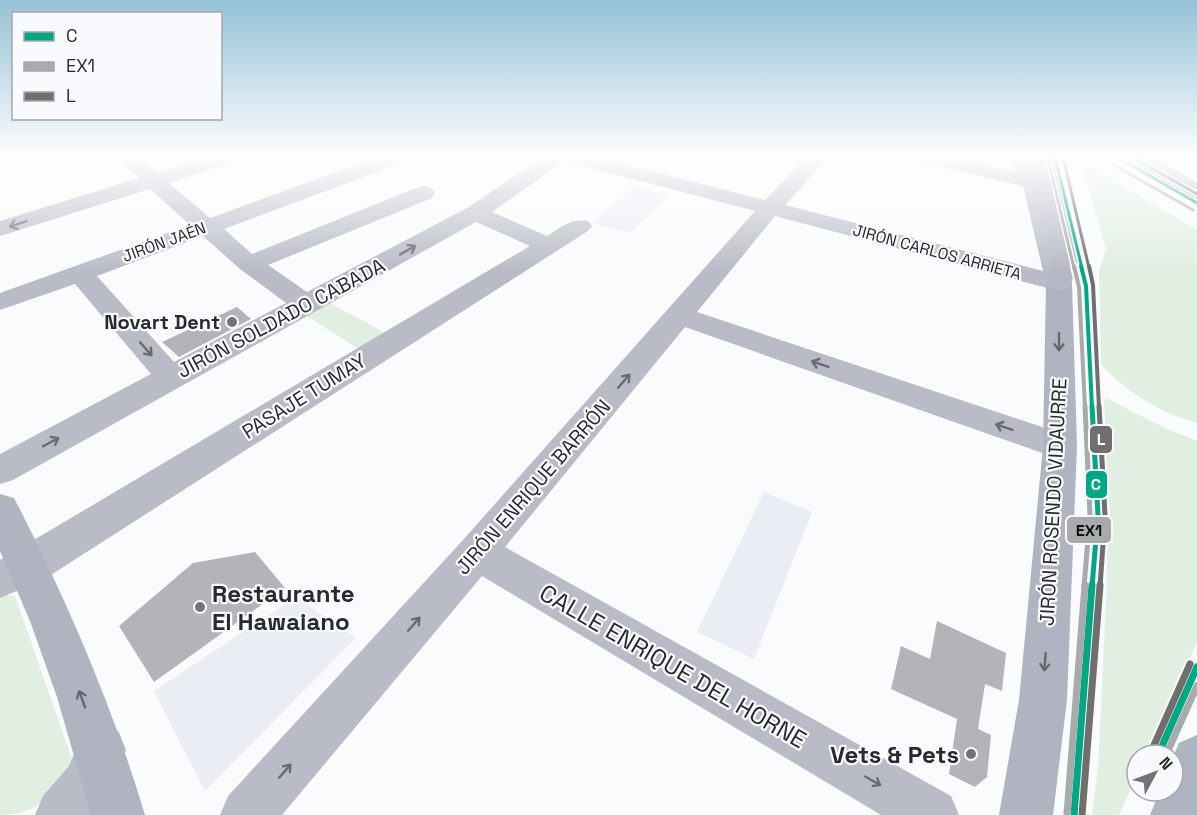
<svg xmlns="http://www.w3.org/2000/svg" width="1197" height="815" font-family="'Space Grotesk',sans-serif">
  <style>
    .built { fill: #ebedf5 }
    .green { fill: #e1eee2 }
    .building { fill: #b3b4b7 }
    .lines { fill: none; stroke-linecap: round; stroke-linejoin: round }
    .minor { fill: #b9bcc7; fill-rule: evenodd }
    .major { fill: #b0b4c0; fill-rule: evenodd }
    .highway { fill: #b6b9c5; fill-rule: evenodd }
    .bus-1-far3-casing { stroke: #f9fafd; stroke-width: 6 }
    .bus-1-far2-casing { stroke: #f9fafd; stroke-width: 8 }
    .bus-1-far1-casing { stroke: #f9fafd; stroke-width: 10 }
    .bus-1-casing { stroke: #f9fafd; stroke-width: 11 }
    .bus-2-far3-casing { stroke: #f9fafd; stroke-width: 6 }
    .bus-2-far2-casing { stroke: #f9fafd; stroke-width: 8 }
    .bus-2-far1-casing { stroke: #f9fafd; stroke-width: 10 }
    .bus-2-casing { stroke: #f9fafd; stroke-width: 11 }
    .bus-3-far3-casing { stroke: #f9fafd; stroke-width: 6 }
    .bus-3-far2-casing { stroke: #f9fafd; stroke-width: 8 }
    .bus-3-far1-casing { stroke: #f9fafd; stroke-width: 10 }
    .bus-3-casing { stroke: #f9fafd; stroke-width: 11 }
    .bus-1-far3 { stroke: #00a884; stroke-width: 3 }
    .bus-1-far2 { stroke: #00a884; stroke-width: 4 }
    .bus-1-far1 { stroke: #00a884; stroke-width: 5 }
    .bus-1 { stroke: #00a884; stroke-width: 7 }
    .bus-2-far3 { stroke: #a9aaab; stroke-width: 3 }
    .bus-2-far2 { stroke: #a9aaab; stroke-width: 4 }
    .bus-2-far1 { stroke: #a9aaab; stroke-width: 5 }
    .bus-2 { stroke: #a9aaab; stroke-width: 7 }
    .bus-3-far3 { stroke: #706f6d; stroke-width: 3 }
    .bus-3-far2 { stroke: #706f6d; stroke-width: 4 }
    .bus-3-far1 { stroke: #706f6d; stroke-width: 5 }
    .bus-3 { stroke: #706f6d; stroke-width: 7 }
    .oneway { stroke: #6a6c73 }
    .oneway2 { stroke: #666870 }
    .poi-dot { fill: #727377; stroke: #f9fafd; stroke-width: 2 }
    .labels { text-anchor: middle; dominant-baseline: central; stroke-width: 4.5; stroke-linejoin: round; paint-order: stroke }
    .far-street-label { font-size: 16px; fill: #292a2f; stroke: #f9fafd }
    .street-label { font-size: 20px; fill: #292a2f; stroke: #f9fafd }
    .poi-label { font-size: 20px; font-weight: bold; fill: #292a2f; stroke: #f9fafd; text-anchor: end }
    .near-poi-label { font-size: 24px; font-weight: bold; fill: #292a2f; stroke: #f9fafd; text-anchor: start }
    .near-street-label { font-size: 24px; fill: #292a2f; stroke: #f9fafd }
    .line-badge { stroke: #f9fafd; stroke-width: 2 }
    .badge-label { font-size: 16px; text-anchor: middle; font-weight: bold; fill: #fff }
    .pale-badge-label { font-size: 16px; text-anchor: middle; font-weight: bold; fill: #111 }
  </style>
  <rect width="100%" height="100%" fill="#fafbfc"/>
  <g class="built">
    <polygon points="636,186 669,196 630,233 592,223"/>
    <polygon points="764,492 812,512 754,659 697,632"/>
    <polygon points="296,597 356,638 205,791 154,691"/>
  </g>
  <g class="green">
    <path d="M1081,161L1197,230V423C1158,412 1129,393 1101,365L1099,271L1106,249Z"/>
    <polygon points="322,299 395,338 368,355 299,311"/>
    <polygon points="1106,398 1167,429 1197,441 1197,642 1146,755 1137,755 1137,775 1119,815 1092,815 1098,767 1106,600 1108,512 1104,401"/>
    <path d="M2,595L15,596L73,762C51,792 42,815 0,815V596Z"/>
  </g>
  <g class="building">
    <polygon points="237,307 251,319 179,357 162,342"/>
    <polygon points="255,552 285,588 154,682 119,626 193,563"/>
    <polygon points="937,621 1006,653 1002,691 985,684 978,729 991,735 987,777 975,787 949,774 957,719 891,689 901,646 930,659"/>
  </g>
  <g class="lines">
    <g class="minor">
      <path d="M117,157H139L157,172L206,157H238L235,161L169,183L210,218L377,157H404L401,161L377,172L224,229L252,254L416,188L424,186L432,188L435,193L432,198L268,265L307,292L467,208L543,157H597L765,200L806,157H828L785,205L1043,271L1023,186L916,161L913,157H951L1017,172L1010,157H1030L1044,182L1072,283L1068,289L1059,291L775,216L697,312L1072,437L1077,446L1072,455L1060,459L1048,455L685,327L505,547L951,796L959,815H881L482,576L282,815H220L228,796L463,540L755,211L564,161L492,212L547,236C560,228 572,217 588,221L592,226L588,231L43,580L0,598V560L530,246L476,222L13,480L0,484V454L151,374L75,284L0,310V293L190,225L150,189L0,236V221L139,178ZM203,236L240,269L286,303L174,362L97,276Z"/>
      <polygon points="101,725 119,732 126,750 107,803 96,815 35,815 43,796 69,766 83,732"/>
    </g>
    <g class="major">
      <polygon points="1059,275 1068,277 1072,283 1077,446 1067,700 1053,815 999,815 1019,700 1043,446 1046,283 1050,277"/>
      <path d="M0,494L14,498C67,600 112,705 145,815H91L57,697L30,621L0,551Z"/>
      <polygon points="1197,735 1197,815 1150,815 1160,791 1173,791 1173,757 1179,743"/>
    </g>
    <g class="highway">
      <polygon points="1033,157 1053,157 1062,179 1078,267 1068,289 1059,291 1050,289 1046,283 1052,267 1040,179"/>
      <polygon points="1128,157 1153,157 1197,183 1197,199 1189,197 1131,161"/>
    </g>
    <defs>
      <g id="bus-1-far3">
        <polyline points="1055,157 1082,268"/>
        <polyline points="1117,157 1197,203"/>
      </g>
      <polyline id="bus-1-far2" points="1081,266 1086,286 1092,408"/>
      <polyline id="bus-1-far1" points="1092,587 1098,515 1092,406"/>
      <g id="bus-1">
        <polyline points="1158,755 1197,667"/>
        <polyline points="1074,815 1092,585"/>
      </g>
      <g id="bus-2-far3">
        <polyline points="1048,159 1074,268"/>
        <polyline points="1112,164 1193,210"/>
      </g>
      <polyline id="bus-2-far2" points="1074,266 1079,287 1085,408"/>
      <polyline id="bus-2-far1" points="1084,587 1090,515 1085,406"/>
      <g id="bus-2">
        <polyline points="1166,755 1197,686"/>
        <polyline points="1067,814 1085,585"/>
      </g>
      <g id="bus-3-far3">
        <polyline points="1063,157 1089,268"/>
        <polyline points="1132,157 1197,194"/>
      </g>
      <polyline id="bus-3-far2" points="1089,266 1093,285 1099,408"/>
      <polyline id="bus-3-far1" points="1099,406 1105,515 1100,587"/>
      <g id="bus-3">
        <polyline points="1151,752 1190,664"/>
        <polyline points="1082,815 1100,585"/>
      </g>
    </defs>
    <use href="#bus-1-far3" class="bus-1-far3-casing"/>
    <use href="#bus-1-far2" class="bus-1-far2-casing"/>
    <use href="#bus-1-far1" class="bus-1-far1-casing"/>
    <use href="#bus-1" class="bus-1-casing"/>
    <use href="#bus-2-far3" class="bus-2-far3-casing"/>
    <use href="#bus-2-far2" class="bus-2-far2-casing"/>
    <use href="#bus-2-far1" class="bus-2-far1-casing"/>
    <use href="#bus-2" class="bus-2-casing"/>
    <use href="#bus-3-far3" class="bus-3-far3-casing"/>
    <use href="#bus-3-far2" class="bus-3-far2-casing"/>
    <use href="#bus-3-far1" class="bus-3-far1-casing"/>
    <use href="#bus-3" class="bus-3-casing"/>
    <use href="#bus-1-far3" class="bus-1-far3"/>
    <use href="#bus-1-far2" class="bus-1-far2"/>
    <use href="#bus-1-far1" class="bus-1-far1"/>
    <use href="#bus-1" class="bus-1"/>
    <use href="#bus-2-far3" class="bus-2-far3"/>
    <use href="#bus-2-far2" class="bus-2-far2"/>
    <use href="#bus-2-far1" class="bus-2-far1"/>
    <use href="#bus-2" class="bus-2"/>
    <use href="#bus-3-far3" class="bus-3-far3"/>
    <use href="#bus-3-far2" class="bus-3-far2"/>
    <use href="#bus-3-far1" class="bus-3-far1"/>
    <use href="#bus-3" class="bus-3"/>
  </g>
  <defs><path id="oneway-shaft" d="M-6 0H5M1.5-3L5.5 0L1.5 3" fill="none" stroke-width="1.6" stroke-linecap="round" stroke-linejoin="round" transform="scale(1.5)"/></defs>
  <g class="oneway">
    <use href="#oneway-shaft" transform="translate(18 224) rotate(162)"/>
    <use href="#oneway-shaft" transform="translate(408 250) rotate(-29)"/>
    <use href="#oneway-shaft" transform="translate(146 349) rotate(49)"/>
    <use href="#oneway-shaft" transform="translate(820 364) rotate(-161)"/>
    <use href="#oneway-shaft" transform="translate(624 381) rotate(-49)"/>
    <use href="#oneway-shaft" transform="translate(1004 427) rotate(-161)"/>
    <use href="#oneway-shaft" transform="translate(51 442) rotate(-28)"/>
    <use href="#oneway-shaft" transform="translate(414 624) rotate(-49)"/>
    <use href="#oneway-shaft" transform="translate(285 771) rotate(-49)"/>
    <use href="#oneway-shaft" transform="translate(873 781) rotate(30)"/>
  </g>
  <g class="oneway2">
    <use href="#oneway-shaft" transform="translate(1059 342) rotate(90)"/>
    <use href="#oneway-shaft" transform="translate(1045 662) rotate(94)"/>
    <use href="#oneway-shaft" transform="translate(82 699) rotate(-110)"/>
  </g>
  <linearGradient id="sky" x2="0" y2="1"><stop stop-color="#95c1d6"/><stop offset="0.58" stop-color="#fdfdfe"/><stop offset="1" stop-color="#fdfdfe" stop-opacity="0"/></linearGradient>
  <rect width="1197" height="271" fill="url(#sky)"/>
  <g class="poi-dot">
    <circle cx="232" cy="322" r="6"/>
    <circle cx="200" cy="607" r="6"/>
    <circle cx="971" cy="754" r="6"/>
  </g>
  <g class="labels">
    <g class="far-street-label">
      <text transform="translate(164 242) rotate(-20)">JIRÓN JAÉN</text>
      <text transform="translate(937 252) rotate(15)">JIRÓN CARLOS ARRIETA</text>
    </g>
    <g class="street-label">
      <text transform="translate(281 318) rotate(-28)">JIRÓN SOLDADO CABADA</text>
      <text transform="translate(304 396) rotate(-32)">PASAJE TUMAY</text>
      <text transform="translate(533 487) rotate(-49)">JIRÓN ENRIQUE BARRÓN</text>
      <text transform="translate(1053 502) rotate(-87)">JIRÓN ROSENDO VIDAURRE</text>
    </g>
    <g class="poi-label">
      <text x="220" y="322">Novart Dent</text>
    </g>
    <g class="near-poi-label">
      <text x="212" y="593">Restaurante<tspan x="212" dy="28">El Hawaiano</tspan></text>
      <text x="959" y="754" text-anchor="end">Vets &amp; Pets</text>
    </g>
    <g class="near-street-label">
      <text transform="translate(673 666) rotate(30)">CALLE ENRIQUE DEL HORNE</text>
    </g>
  </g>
  <g class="line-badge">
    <rect x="1089" y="425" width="24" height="29" rx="6" fill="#706f6d"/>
    <rect x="1085" y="470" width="23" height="29" rx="6" fill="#00a884"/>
    <rect x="1066" y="516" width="46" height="28" rx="6" fill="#a9aaab"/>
  </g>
  <g class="badge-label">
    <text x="1101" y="445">L</text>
    <text x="1096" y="490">C</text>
  </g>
  <g class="pale-badge-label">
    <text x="1089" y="536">EX1</text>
  </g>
  <rect x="12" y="12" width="210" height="108" fill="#f9fafd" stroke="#a6a7ab" stroke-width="1.5"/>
  <rect x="24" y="32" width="30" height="9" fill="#00a884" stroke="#a6a7ab" stroke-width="1.5"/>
  <text x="66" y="42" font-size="18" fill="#292a2f">C</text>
  <rect x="24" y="62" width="30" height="9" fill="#a9aaab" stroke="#a6a7ab" stroke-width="1.5"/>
  <text x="66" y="72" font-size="18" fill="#292a2f">EX1</text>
  <rect x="24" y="92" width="30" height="9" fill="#706f6d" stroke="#a6a7ab" stroke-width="1.5"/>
  <text x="66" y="102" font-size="18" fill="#292a2f">L</text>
  <g transform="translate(1155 773) rotate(49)"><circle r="28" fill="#f9fafd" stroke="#a6a7ab" stroke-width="1.5"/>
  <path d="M0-4.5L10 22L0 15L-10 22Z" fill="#727377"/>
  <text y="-9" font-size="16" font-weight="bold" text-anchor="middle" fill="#292a2f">N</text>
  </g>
</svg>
